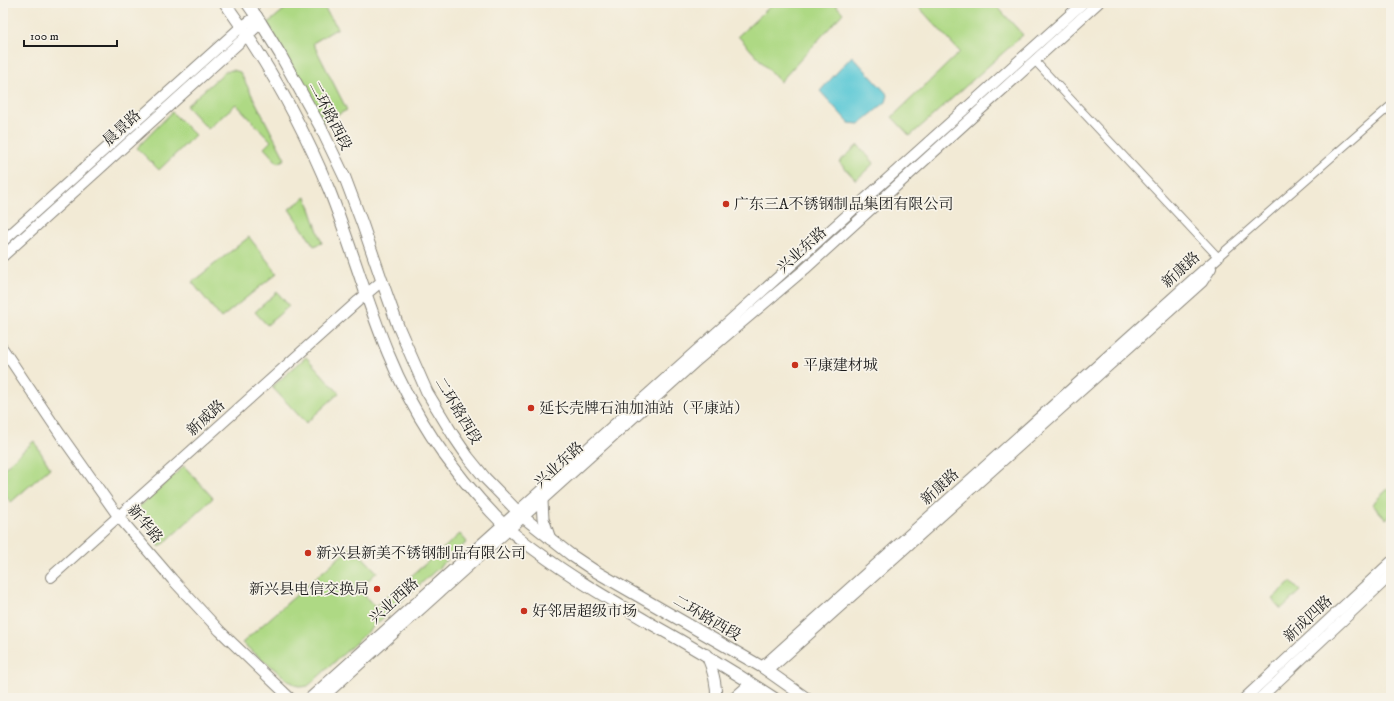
<svg xmlns="http://www.w3.org/2000/svg" width="1394" height="701" font-family="'IM FELL DW Pica','Noto Serif SC',serif">
  <style>
    .green { fill: #aed984; stroke: #657a50 }
    .water { fill: #5dc9d6; stroke: #3c7279 }
    .lines { fill: none; stroke-linecap: round; stroke-linejoin: round }
    .street-casing { stroke: #878378; stroke-width: 9 }
    .secondary-casing { stroke: #878378; stroke-width: 12 }
    .primary-casing { stroke: #878378; stroke-width: 13 }
    .street { stroke: #fff; stroke-width: 7 }
    .secondary { stroke: #fff; stroke-width: 10 }
    .primary { stroke: #fff; stroke-width: 11 }
    .poi-dot { fill: #c8321e; stroke: #f7f3e8; stroke-width: 1.5 }
    .labels { text-anchor: middle; dominant-baseline: central; stroke-width: 3.5; stroke-linejoin: round; paint-order: stroke }
    .street-label { font-size: 15px; fill: #1c1c1c; stroke: #f7f3e8 }
    .poi-label { font-size: 15px; fill: #1c1c1c; stroke: #f7f3e8; text-anchor: start }
  </style>
  <rect width="100%" height="100%" fill="#f7f3e8"/>
  <filter id="ink" filterUnits="userSpaceOnUse"><feTurbulence type="fractalNoise" baseFrequency=".025" numOctaves="2"/><feDisplacementMap in="SourceGraphic" scale="8" xChannelSelector="R" yChannelSelector="G"/><feConvolveMatrix kernelMatrix="1 2 1 2 8 2 1 2 1" color-interpolation-filters="sRGB"/></filter>
  <filter id="wash" filterUnits="userSpaceOnUse"><feTurbulence type="fractalNoise" baseFrequency=".012" numOctaves="4" result="noise"/><feDisplacementMap in="SourceGraphic" scale="16" xChannelSelector="R" yChannelSelector="G"/><feGaussianBlur stdDeviation="0.9" result="paint"/><feColorMatrix in="noise" values="0 0 0 0 0 0 0 0 0 0 0 0 0 0 0 0 0 1.4 0 .05"/><feComposite in="paint" operator="in"/></filter>
  <g filter="url(#wash)">
    <rect width="100%" height="100%" fill="#f2ead5"/>
    <g class="green">
      <polygon points="292,3 321,3 338,28 313,43 347,110 323,122 267,24"/>
      <polygon points="774,3 834,3 843,13 780,82 738,36"/>
      <polygon points="915,3 994,3 1023,35 910,136 892,117 960,52"/>
      <polygon points="233,70 240,72 285,159 278,163 264,148 271,141 236,104 208,129 186,106 226,71"/>
      <polygon points="172,112 195,135 159,170 137,148"/>
      <polygon points="858,145 874,163 856,180 839,162"/>
      <polygon points="306,197 322,243 314,246 289,209"/>
      <polygon points="249,237 277,273 221,318 192,282"/>
      <polygon points="277,292 289,306 267,325 255,312"/>
      <polygon points="306,357 339,393 306,423 272,387"/>
      <polygon points="34,441 50,468 11,502 3,494 3,469"/>
      <polygon points="184,466 213,498 160,547 136,512 140,506"/>
      <polygon points="1391,486 1391,515 1386,519 1372,504"/>
      <polygon points="460,534 467,542 308,686 300,687 289,681 242,643 352,546 377,572 359,589 375,607"/>
      <polygon points="1291,582 1300,591 1281,609 1272,599"/>
    </g>
    <polygon class="water" points="852,56 888,95 886,102 859,124 849,123 820,91"/>
  </g>
  <g filter="url(#ink)">
    <g class="lines">
      <defs>
        <polyline id="street" points="1035,61 1218,257 1389,107"/>
        <g id="secondary">
          <polyline points="3,241 241,27 257,16"/>
          <polyline points="3,256 261,23"/>
          <polyline points="3,349 60,434 118,516 172,579 220,631 290,698"/>
          <polyline points="51,577 358,301 382,281"/>
          <path d="M706,654C712,668 717,682 716,698"/>
          <polyline points="762,667 1218,257"/>
          <polyline points="768,671 1202,282 1211,268"/>
          <polyline points="310,698 1083,3"/>
          <polyline points="322,698 694,363 805,269 1098,3"/>
          <polyline points="734,698 751,683"/>
          <polyline points="747,698 759,688"/>
          <polyline points="1245,698 1391,562"/>
          <polyline points="1260,698 1391,575"/>
        </g>
        <g id="primary">
          <path d="M225,3C267,61 303,126 330,192C351,245 366,300 388,353C414,417 454,475 503,524C513,534 524,542 535,550C571,577 609,599 648,622C691,646 733,671 774,698"/>
          <polyline points="247,3 261,23 280,54 321,128 345,178 362,223 382,281 398,326 427,392 453,435 468,457 485,478 523,517 571,555 595,571 762,667 806,698"/>
          <polyline points="542,501 543,519 550,539"/>
        </g>
      </defs>
      <use href="#street" class="street-casing"/>
      <use href="#secondary" class="secondary-casing"/>
      <use href="#primary" class="primary-casing"/>
      <use href="#street" class="street"/>
      <use href="#secondary" class="secondary"/>
      <use href="#primary" class="primary"/>
    </g>
  </g>
  <g class="poi-dot">
    <circle cx="726" cy="204" r="4"/>
    <circle cx="795" cy="365" r="4"/>
    <circle cx="531" cy="408" r="4"/>
    <circle cx="308" cy="553" r="4"/>
    <circle cx="377" cy="589" r="4"/>
    <circle cx="524" cy="611" r="4"/>
  </g>
  <g class="labels">
    <g class="street-label">
      <text transform="translate(330 116) rotate(63)">二环路西段</text>
      <text transform="translate(122 128) rotate(-42)">晨景路</text>
      <text transform="translate(802 250) rotate(-42)">兴业东路</text>
      <text transform="translate(1181 270) rotate(-42)">新康路</text>
      <text transform="translate(458 411) rotate(59)">二环路西段</text>
      <text transform="translate(206 418) rotate(-42)">新威路</text>
      <text transform="translate(559 465) rotate(-42)">兴业东路</text>
      <text transform="translate(940 487) rotate(-42)">新康路</text>
      <text transform="translate(145 524) rotate(50)">新华路</text>
      <text transform="translate(394 601) rotate(-42)">兴业西路</text>
      <text transform="translate(707 618) rotate(30)">二环路西段</text>
      <text transform="translate(1308 619) rotate(-43)">新成四路</text>
    </g>
    <g class="poi-label">
      <text x="734" y="204">广东三A不锈钢制品集团有限公司</text>
      <text x="803" y="365">平康建材城</text>
      <text x="539" y="408">延长壳牌石油加油站（平康站）</text>
      <text x="316" y="553">新兴县新美不锈钢制品有限公司</text>
      <text x="369" y="589" text-anchor="end">新兴县电信交换局</text>
      <text x="532" y="611">好邻居超级市场</text>
    </g>
  </g>
  <rect width="1394" height="701" fill="none" stroke="#f7f3e8" stroke-width="16"/>
  <path d="M24 40v6h93v-6" fill="none" stroke="#1c1c1c" stroke-width="2"/>
  <text x="30" y="40" font-size="12" fill="#1c1c1c" stroke="#f7f3e8" stroke-width="3" paint-order="stroke">100 m</text>
</svg>
